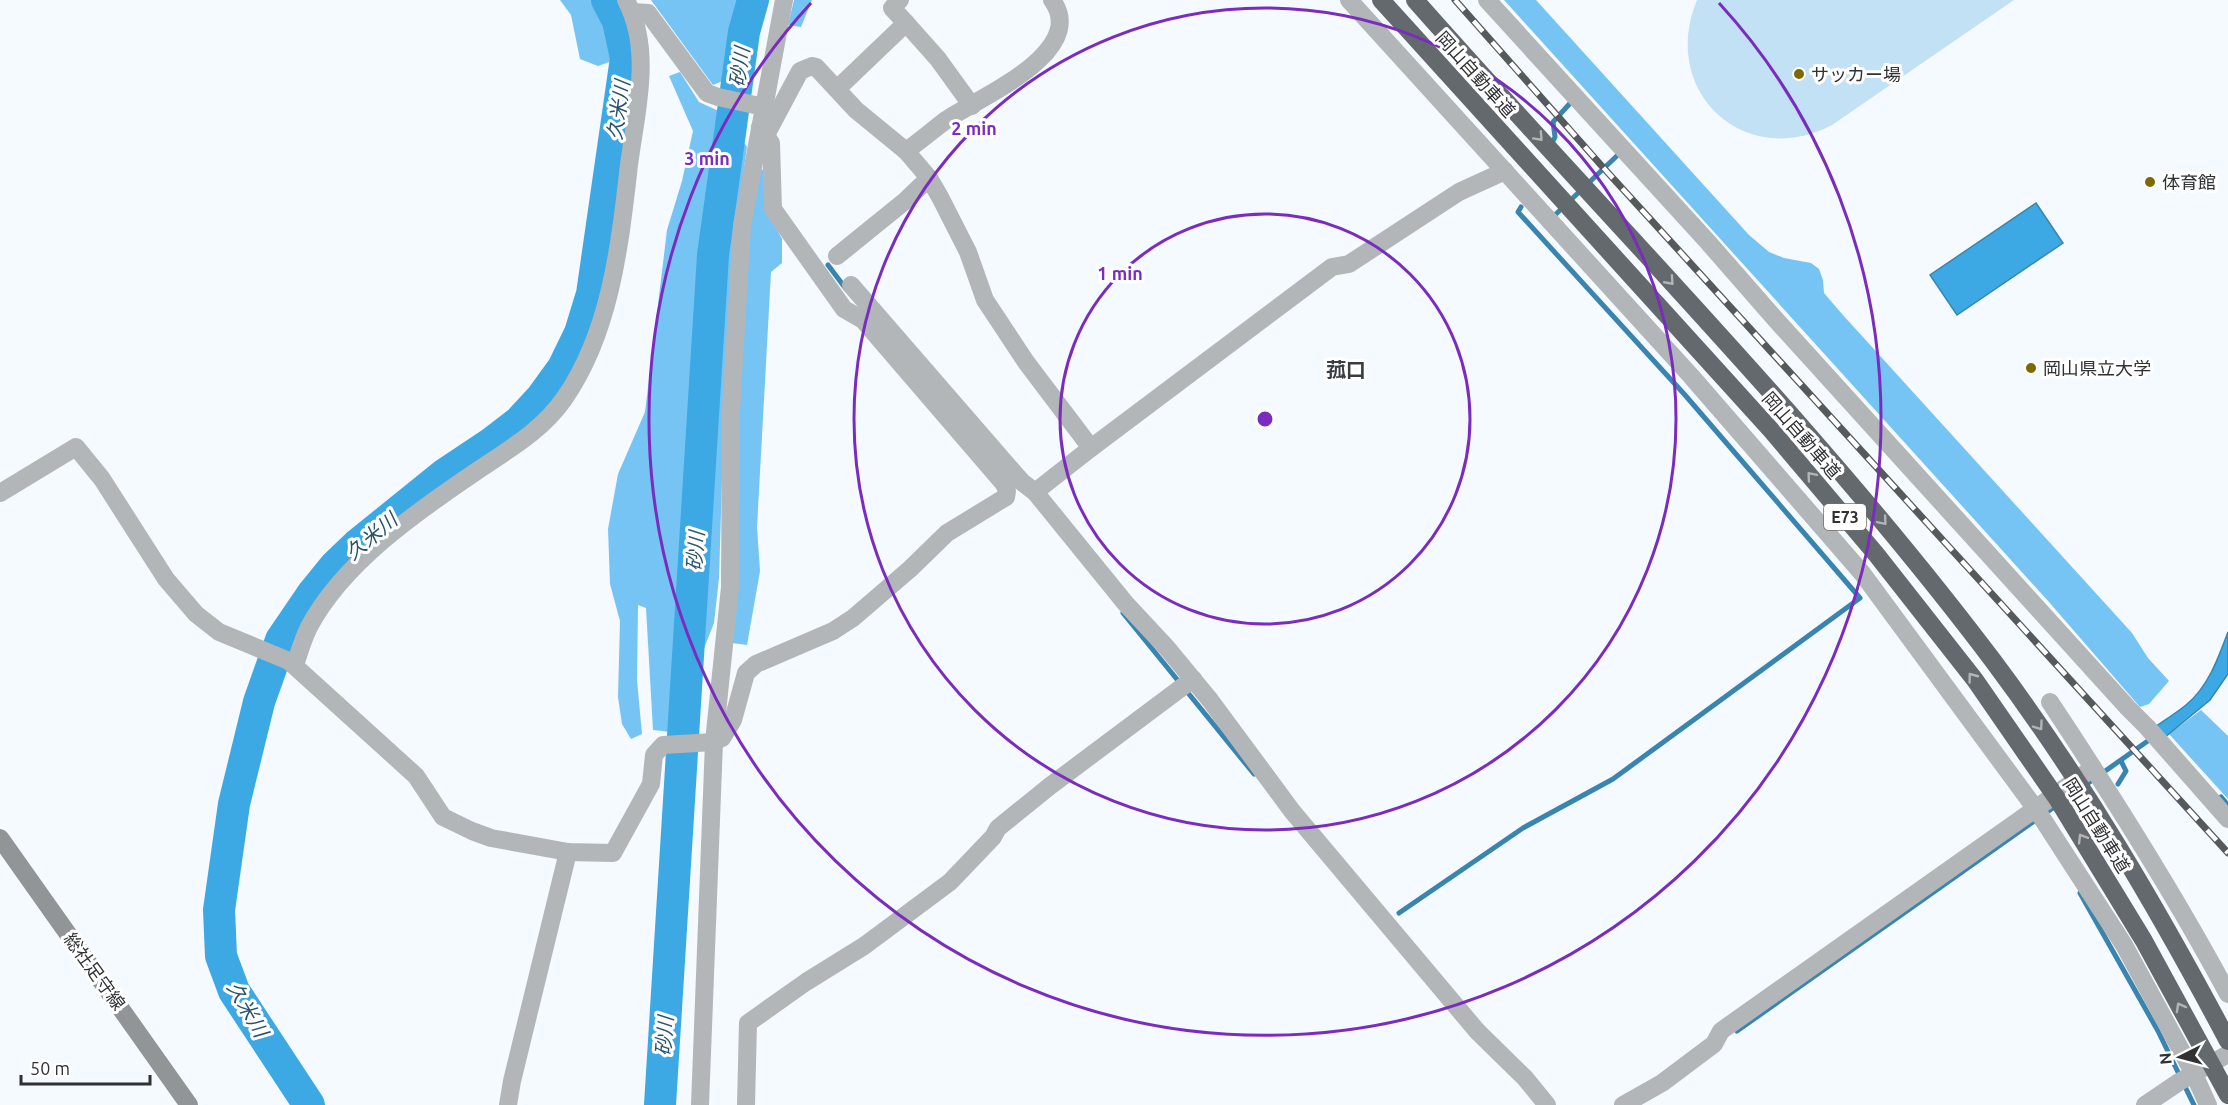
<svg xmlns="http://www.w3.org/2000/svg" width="2228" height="1105" font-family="Ubuntu,'Noto Sans JP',sans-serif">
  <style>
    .green { fill: #c2e1f5 }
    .forest { fill: #76c4f4 }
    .water { fill: #3da9e4; stroke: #3985af; stroke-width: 1.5 }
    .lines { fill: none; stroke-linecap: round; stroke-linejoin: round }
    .stream { stroke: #3985af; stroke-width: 5 }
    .river { stroke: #3da9e4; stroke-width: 32 }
    .minor { stroke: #b3b6b8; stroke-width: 18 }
    .secondary { stroke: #919598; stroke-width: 18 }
    .rail-casing { stroke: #575a5c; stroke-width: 7 }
    .rail { stroke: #fff; stroke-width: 4.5; stroke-dasharray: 14; stroke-linecap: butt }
    .motorway-bridge { stroke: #64696d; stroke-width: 18 }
    .oneway { stroke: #b2b4b6 }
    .ring { fill: none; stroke: #7b2cbf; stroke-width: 3 }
    .poi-dot { fill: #7d6900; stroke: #fff; stroke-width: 2 }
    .labels { text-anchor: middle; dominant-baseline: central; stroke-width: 6; stroke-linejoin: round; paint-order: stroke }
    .shield { fill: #fff; stroke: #6d6f70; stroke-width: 1.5 }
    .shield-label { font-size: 16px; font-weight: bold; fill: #2f3133 }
    .street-label { font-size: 18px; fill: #2f3133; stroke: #fff }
    .poi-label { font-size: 18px; fill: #2f3133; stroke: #fff; text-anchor: start }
    .water-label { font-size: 20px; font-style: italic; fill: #29536d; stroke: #fff }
    .neighbourhood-label { font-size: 20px; font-weight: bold; fill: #393e41; stroke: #fff }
    .centre { fill: #7b2cbf; stroke: #fff; stroke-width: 3 }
    .ring-label { font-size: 18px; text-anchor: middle; font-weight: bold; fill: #7b2cbf; stroke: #fff; stroke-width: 6; stroke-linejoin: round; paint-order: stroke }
  </style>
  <rect width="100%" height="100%" fill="#f4faff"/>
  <path class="green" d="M1697,0H2014L1832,125C1744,171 1659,91 1697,0Z"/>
  <g class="forest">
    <path d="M560,0H601C614,18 615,39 612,61L598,66L580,59L571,15Z"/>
    <polygon points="651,0 744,0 728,79 713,85"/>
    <polygon points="794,0 812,0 801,27 788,25"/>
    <polygon points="1504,0 1536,0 1749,235 1769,252 1784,258 1811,263 1819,269 1823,280 1824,293 1842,314 2132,633 2148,658 2169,681 2149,704 2140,707 2049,602"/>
    <polygon points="680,72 699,102 723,113 747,147 734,236 724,414 719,578 714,623 671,732 653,730 646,608 638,605 637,680 642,734 631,739 622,724 618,697 620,621 610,584 608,529 618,474 645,412 667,230 682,181 693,131 669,76"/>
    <polygon points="758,166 765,172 770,215 782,239 782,263 771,272 757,527 760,571 747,645 732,643 737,410 749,222"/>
    <polygon points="2201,710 2228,736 2228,799 2169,734"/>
  </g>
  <g class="water">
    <polygon points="2036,203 2063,243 1957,315 1930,275"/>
    <path d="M2228,632V674L2210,700L2164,738L2155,727C2165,720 2176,713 2186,705C2208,687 2218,659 2228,632Z"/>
  </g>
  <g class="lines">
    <g class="stream">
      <polyline points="1551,145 1555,137 1553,122 1573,100"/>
      <polyline points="1556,214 1622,151"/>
      <polyline points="828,265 846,289"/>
      <polyline points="1123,613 1254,774"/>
      <polyline points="2118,784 2126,771 2121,761"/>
      <polyline points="2221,797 2228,805"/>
      <polyline points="2080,893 2158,1031 2194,1105"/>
      <polyline points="1399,913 1523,828 1613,779 1860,598 1685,395 1518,212 1521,207"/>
      <polyline points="1737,1031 2152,738"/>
    </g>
    <g class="river">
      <polyline points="309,1105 234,991 221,956 219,910 234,804 259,702 281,640 313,593 335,566 357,545 445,474 493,442 519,422 542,397 563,368 580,333 592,294 626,58 618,21 607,0"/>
      <polyline points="660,1105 713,255 744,32 753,0"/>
    </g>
    <g class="minor">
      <path d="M1052,0C1090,52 978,98 946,120C933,130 920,141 906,151L929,178L940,197L968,252L985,300L1026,362L1091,448L1035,492L1126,604L1167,648L1210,700L1292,811L1477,1031L1525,1078L1547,1105"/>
      <polyline points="1349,0 1691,376 1862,573 2038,812 2124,945 2194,1074 2208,1105"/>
      <polyline points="1487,0 1707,241 1777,321 2128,708 2147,727 2228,819"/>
      <polyline points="633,12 648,13 707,93 718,97 764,107"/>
      <polyline points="906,23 938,59 972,106"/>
      <polyline points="837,89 906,23 892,8 900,0"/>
      <polyline points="766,135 800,71 812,66 816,67 856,110 906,151"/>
      <polyline points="837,256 905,201 929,178"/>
      <polyline points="851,285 1022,482 1035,492"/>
      <polyline points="1091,448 1332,267 1349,264 1459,192 1505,171"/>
      <polyline points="0,493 76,447 102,479 166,579 196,614 219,632 289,661 416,776 443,817 472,831 491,838 568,852 613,853 651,784 654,755 663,745 714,742 722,738 733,720 746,673 756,664 833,631 853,618 910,569 947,533 1006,497 1007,491 1004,484 863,320 844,309 773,209 771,143 760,127"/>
      <path d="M295,665C299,653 303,639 309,627C343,563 415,513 474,473C506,451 541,432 564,399C611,332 620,243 629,165C636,111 653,51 626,0"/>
      <path d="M2050,702C2113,797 2174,893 2228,994"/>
      <polyline points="508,1105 512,1081 568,852"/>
      <polyline points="700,1105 714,742 730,587 731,411 742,226 784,0"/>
      <polyline points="746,1105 748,1023 806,982 864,946 950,882 993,837 998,828 1050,786 1193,679"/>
      <polyline points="1623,1105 1662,1083 1714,1044 1721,1031 2093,768"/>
      <polyline points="2145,1105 2179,1082 2228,1054"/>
    </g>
    <polyline class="secondary" points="0,838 189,1105"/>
    <defs>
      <polyline id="rail" points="1455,0 1600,164 2228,853"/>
    </defs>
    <use href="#rail" class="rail-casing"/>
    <use href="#rail" class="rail"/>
    <g class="motorway-bridge">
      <polyline points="1381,0 1771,430 1876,554 1975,680 2058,800 2144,941 2228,1095"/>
      <path d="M1415,0C1609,220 1817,427 1994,662C2083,781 2158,909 2228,1041"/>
    </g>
  </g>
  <defs><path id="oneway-chevron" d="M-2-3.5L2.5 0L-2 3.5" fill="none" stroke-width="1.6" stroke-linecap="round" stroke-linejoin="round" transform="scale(1.5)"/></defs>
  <g class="oneway">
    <use href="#oneway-chevron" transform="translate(1539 137) rotate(47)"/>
    <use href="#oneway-chevron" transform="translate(1670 281) rotate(48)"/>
    <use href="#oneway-chevron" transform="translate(1811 476) rotate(-130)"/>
    <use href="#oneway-chevron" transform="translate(1883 521) rotate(50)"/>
    <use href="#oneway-chevron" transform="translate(1972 677) rotate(-127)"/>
    <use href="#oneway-chevron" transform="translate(2039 726) rotate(55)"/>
    <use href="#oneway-chevron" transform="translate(2082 838) rotate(-121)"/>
    <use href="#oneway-chevron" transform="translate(2180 1007) rotate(-119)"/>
  </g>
  <g class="ring">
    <circle cx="1265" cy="419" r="205"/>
    <circle cx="1265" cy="419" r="411"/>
    <path d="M1719 3A616 616 0 1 1 811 3"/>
  </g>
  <g class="poi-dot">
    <circle cx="1799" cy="74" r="6"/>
    <circle cx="2150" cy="182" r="6"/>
    <circle cx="2031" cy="368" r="6"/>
  </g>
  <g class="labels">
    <rect class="shield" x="1824" y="504" width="42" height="26" rx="4.5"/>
    <g class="shield-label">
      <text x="1845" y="517">E73</text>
    </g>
    <g class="street-label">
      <text transform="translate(1476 74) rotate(48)">岡山自動車道</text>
      <text transform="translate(1802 435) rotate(49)">岡山自動車道</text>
      <text transform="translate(2097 825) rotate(58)">岡山自動車道</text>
      <text transform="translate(95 971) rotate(54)">総社足守線</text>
    </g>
    <g class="poi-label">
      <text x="1811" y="74">サッカー場</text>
      <text x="2162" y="182">体育館</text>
      <text x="2043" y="368">岡山県立大学</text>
    </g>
    <g class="water-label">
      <text transform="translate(739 67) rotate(-82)">砂川</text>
      <text transform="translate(618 110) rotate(-82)">久米川</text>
      <text transform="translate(371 536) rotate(-40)">久米川</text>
      <text transform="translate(695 551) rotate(-86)">砂川</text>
      <text transform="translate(248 1009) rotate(60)">久米川</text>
      <text transform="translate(664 1036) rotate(-86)">砂川</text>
    </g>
    <g class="neighbourhood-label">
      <text x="1346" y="369">菰口</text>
    </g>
  </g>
  <circle cx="1265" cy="419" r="9" class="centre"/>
  <g class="ring-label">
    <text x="974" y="135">2 min</text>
    <text x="707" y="165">3 min</text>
    <text x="1120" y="280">1 min</text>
  </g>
  <g transform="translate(2180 1057) rotate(264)" stroke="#ffffff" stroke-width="4.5" paint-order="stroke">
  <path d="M0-4.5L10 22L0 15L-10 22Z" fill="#2f3133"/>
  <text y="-9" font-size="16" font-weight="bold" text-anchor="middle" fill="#2f3133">N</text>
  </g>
  <path d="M21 1075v9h129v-9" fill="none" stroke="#2f3133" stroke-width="3"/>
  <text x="30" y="1075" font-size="18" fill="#2f3133" stroke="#ffffff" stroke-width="4.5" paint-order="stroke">50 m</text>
</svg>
